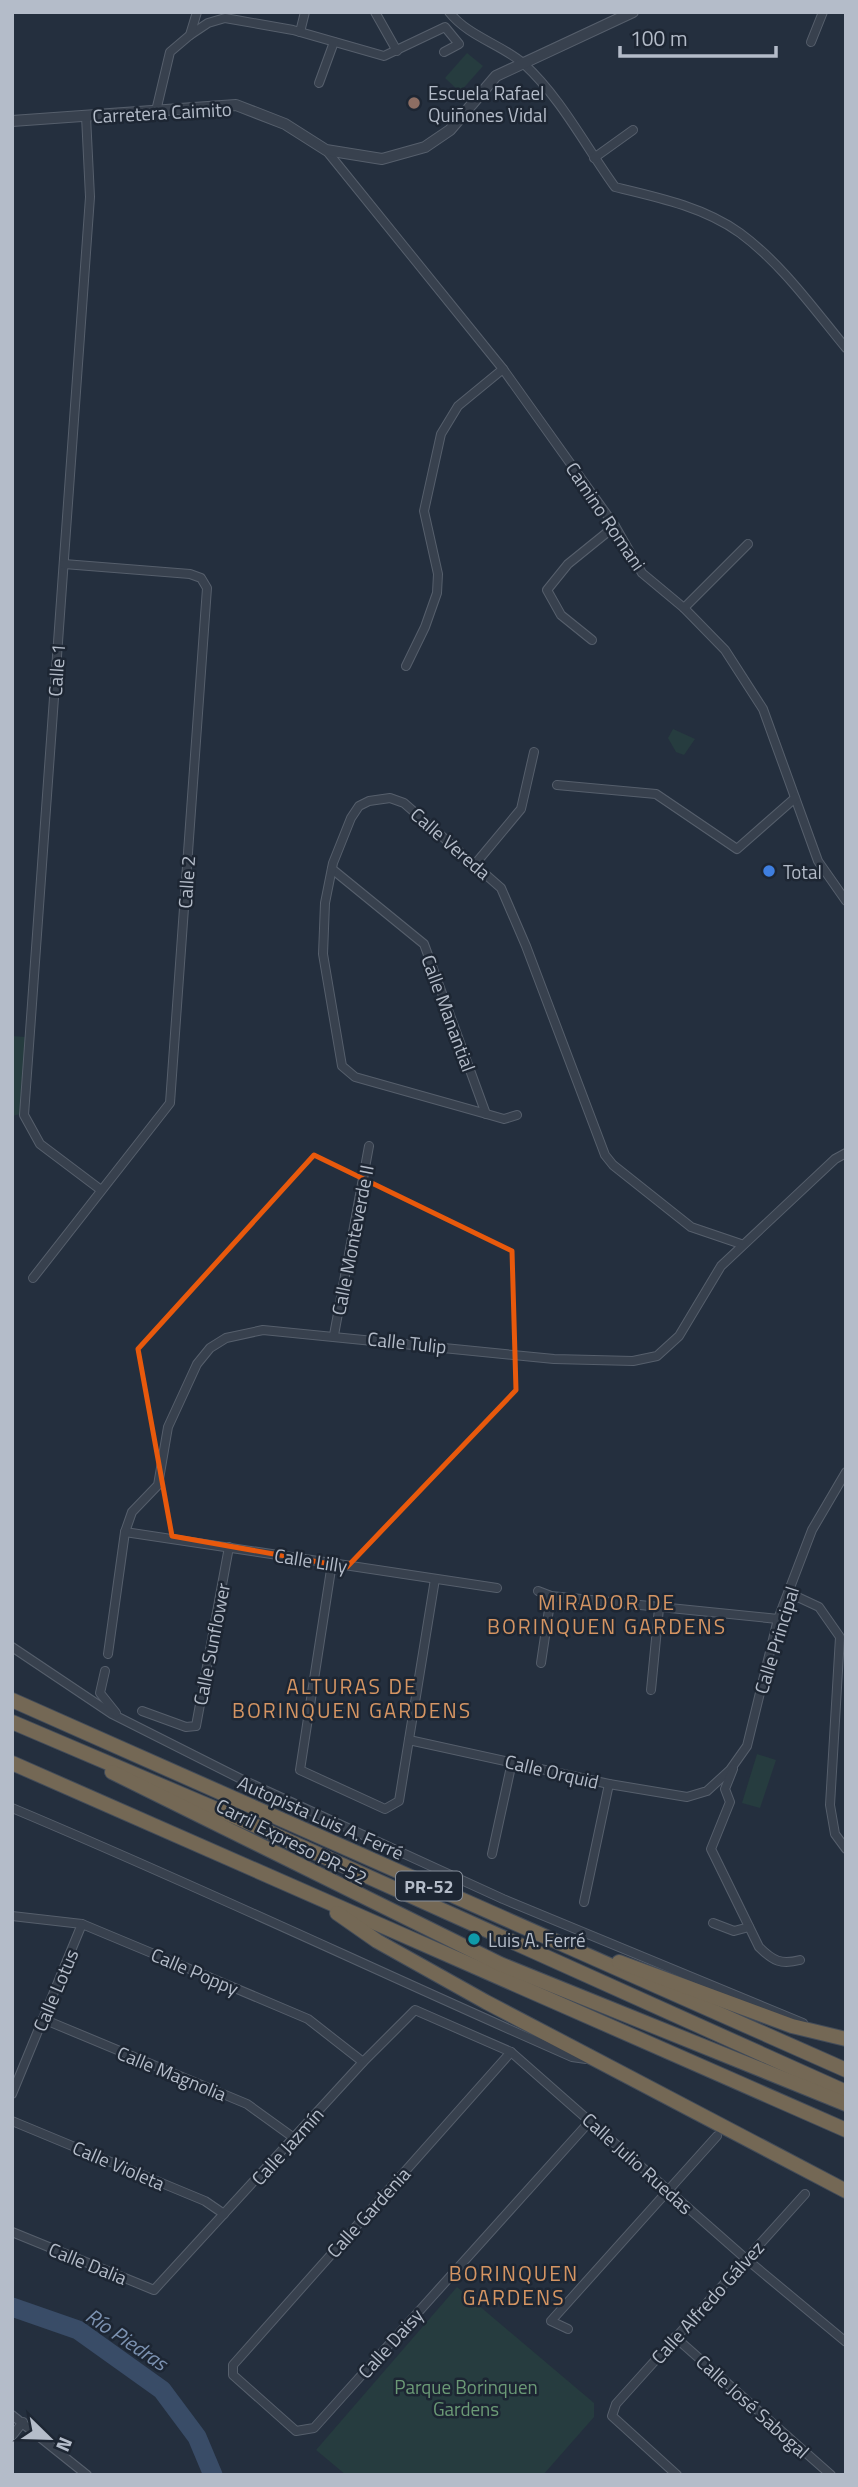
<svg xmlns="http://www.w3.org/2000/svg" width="858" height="2487" font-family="'Titillium Web',sans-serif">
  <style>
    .green { fill: #263c3f }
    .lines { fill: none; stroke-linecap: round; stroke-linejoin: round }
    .river { stroke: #394c67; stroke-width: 19 }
    .minor-casing { stroke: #565f6c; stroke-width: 10 }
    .tertiary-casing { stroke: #565f6c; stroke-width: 12 }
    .motorway-casing { stroke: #434c59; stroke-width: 16 }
    .minor { stroke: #38414e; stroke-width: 8 }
    .tertiary { stroke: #38414e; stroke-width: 10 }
    .motorway { stroke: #746855; stroke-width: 14 }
    .marked { fill: none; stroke: #e8590c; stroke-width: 5; stroke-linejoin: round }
    .education-dot { fill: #8d6e63; stroke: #1d2633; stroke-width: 2.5 }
    .shop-dot { fill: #3f7fe0; stroke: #1d2633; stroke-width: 2.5 }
    .culture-dot { fill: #0f9aa8; stroke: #1d2633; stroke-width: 2.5 }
    .labels { text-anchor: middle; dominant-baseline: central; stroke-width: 5; stroke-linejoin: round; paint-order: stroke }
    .shield { fill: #1d2633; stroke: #878f9c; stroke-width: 2 }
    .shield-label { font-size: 18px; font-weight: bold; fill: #b4bcc9 }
    .poi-label { font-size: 19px; fill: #b4bcc9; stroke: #1d2633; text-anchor: start }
    .street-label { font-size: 19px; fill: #b4bcc9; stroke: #1d2633 }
    .park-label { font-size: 19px; fill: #6b9a76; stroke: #1d2633 }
    .neighbourhood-label { font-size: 21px; letter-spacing: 2px; fill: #d59563; stroke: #1d2633 }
    .water-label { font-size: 21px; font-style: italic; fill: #7c92b1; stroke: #1d2633 }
  </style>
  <rect width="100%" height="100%" fill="#242f3e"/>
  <g class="green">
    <polygon points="467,53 483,66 460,92 445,78"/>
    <polygon points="673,729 695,739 684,755 676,752 668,738"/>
    <polygon points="12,1036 25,1037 21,1114 12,1116"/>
    <polygon points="757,1754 776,1760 760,1808 742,1803"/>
    <polygon points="457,2287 594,2403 594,2417 543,2475 346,2475 316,2450"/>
  </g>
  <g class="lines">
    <polyline class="river" points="12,2307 78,2330 162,2390 197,2437 213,2475"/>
    <defs>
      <g id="minor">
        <polyline points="375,12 397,51"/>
        <path d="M449,12C469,37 501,44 524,64C561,98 586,147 615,187C657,197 704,207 740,233C782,264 813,308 846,348"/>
        <polyline points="300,32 305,12"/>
        <polyline points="190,35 208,23 225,18 293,30 384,56 445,27 459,44 444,52"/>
        <polyline points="811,42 823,12"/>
        <polyline points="319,83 334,42"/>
        <polyline points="156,111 170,52 190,35 197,12"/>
        <polyline points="86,116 90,197 24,1115 40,1144 101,1190"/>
        <polyline points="326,150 503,369 615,526 642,573 684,608 725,650 763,709 818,861 846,901"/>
        <polyline points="594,158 633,130"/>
        <polyline points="684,608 748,544"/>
        <polyline points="592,640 561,615 547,590 568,564 615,526"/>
        <polyline points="406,666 425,627 437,593 438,574 424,511 441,434 458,406 503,369"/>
        <polyline points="557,785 656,794 737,849 795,798"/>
        <polyline points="476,863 521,809 534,752"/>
        <polyline points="332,869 424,944 486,1114"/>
        <polyline points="517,1115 504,1119 490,1115 355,1077 342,1066 323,954 325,903 333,863 351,818 359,806 369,801 390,798 404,803 501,888 526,946 605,1155 613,1165 691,1227 741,1244"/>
        <polyline points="33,1278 170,1103 207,588 201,578 190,574 64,564"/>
        <polyline points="334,1335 369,1146"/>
        <polyline points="125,1532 497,1588"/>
        <polyline points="332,1563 300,1770 385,1809 399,1801 435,1579"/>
        <polyline points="538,1591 551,1596 778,1619"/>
        <polyline points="789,1593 819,1607 840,1637 830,1805 835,1834 846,1849"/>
        <polyline points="12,1647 112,1714 243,1780 503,1899 803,2023"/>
        <polyline points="108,1654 125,1532 132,1512 158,1485 168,1427 197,1364 210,1348 226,1338 263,1330 554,1359 633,1361 657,1356 679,1336 721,1266 835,1159 846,1153"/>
        <polyline points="541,1663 551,1596"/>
        <polyline points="105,1671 100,1693 116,1713"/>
        <polyline points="651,1690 659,1608"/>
        <polyline points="142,1711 186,1727 196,1726 229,1547"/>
        <polyline points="409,1740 609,1784 687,1797 707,1791 730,1770 747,1746 778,1619 812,1530 846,1472"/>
        <path d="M733,1769L725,1789L730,1802L711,1849L759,1947C773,1961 781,1965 800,1960"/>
        <path d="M12,1808C201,1887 385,1975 572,2057L586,2059"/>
        <polyline points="492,1854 512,1762"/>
        <polyline points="584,1902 609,1784"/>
        <polyline points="12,1916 82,1924 166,1959 308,2019 363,2062"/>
        <polyline points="713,1923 734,1931 749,1927"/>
        <polyline points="43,2019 247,2104 294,2138"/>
        <polyline points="511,2052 233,2365 233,2375 296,2431 314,2428 591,2120"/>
        <polyline points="12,2094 82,1924"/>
        <polyline points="12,2121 205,2201 224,2214"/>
        <polyline points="12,2232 154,2290 363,2062 415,2010 511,2052 745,2258 846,2342"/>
        <polyline points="568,2329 551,2321 717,2136"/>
        <polyline points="675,2337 831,2475"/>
        <polyline points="12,2415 87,2475"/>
        <polyline points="12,2436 23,2422"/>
        <polyline points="677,2475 612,2416 616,2404 805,2194"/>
      </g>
      <polyline id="tertiary" points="12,121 236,105 285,124 326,150 382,159 425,147 450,130 496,76 633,12"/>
      <g id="motorway">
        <polyline points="12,1700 846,2070"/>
        <polyline points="12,1722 249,1823 846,2092"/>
        <polyline points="12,1763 846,2130"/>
        <polyline points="112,1772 500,1964 846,2104"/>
        <polyline points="337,1913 377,1941 486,2002 846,2191"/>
        <polyline points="619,1962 792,2026 846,2039"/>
      </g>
    </defs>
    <use href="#minor" class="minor-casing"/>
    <use href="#tertiary" class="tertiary-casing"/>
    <use href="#motorway" class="motorway-casing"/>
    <use href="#minor" class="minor"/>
    <use href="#tertiary" class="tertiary"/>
    <use href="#motorway" class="motorway"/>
  </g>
  <path class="marked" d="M314,1155L512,1251L516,1390L347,1567L172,1536L138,1349Z"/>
  <circle class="education-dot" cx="414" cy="103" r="7"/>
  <circle class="shop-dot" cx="769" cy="871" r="7"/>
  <circle class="culture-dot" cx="474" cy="1939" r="7"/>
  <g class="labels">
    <rect class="shield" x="396" y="1871.5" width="66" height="29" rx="5"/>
    <g class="shield-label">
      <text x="429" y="1886">PR-52</text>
    </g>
    <g class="poi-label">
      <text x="428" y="92">Escuela Rafael<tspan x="428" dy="22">Quiñones Vidal</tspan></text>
      <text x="783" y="871">Total</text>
      <text x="488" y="1939">Luis A. Ferré</text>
    </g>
    <g class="street-label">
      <text transform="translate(162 112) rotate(-3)">Carretera Caimito</text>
      <text transform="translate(606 516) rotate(56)">Camino Romani</text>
      <text transform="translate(56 670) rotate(-86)">Calle 1</text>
      <text transform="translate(451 843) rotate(41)">Calle Vereda</text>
      <text transform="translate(186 882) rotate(-86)">Calle 2</text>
      <text transform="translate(449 1013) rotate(70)">Calle Manantial</text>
      <text transform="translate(352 1240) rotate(-79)">Calle Monteverde II</text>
      <text transform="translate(407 1342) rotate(6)">Calle Tulip</text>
      <text transform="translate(311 1560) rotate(9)">Calle Lilly</text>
      <text transform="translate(776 1640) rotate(-73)">Calle Principal</text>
      <text transform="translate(211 1644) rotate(-79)">Calle Sunflower</text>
      <text transform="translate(552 1771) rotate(13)">Calle Orquid</text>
      <text transform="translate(321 1817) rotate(24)">Autopista Luis A. Ferré</text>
      <text transform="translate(292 1841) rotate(27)">Carril Expreso PR-52</text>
      <text transform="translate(195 1971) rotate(23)">Calle Poppy</text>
      <text transform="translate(55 1990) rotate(-67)">Calle Lotus</text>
      <text transform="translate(172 2073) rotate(22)">Calle Magnolia</text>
      <text transform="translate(287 2146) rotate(-48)">Calle Jazmín</text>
      <text transform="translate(638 2163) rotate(42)">Calle Julio Ruedas</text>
      <text transform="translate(119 2165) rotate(23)">Calle Violeta</text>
      <text transform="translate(368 2212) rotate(-48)">Calle Gardenia</text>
      <text transform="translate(88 2263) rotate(22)">Calle Dalia</text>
      <text transform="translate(707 2302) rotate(-48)">Calle Alfredo Gálvez</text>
      <text transform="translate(390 2343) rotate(-48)">Calle Daisy</text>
      <text transform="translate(753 2406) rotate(42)">Calle José Sabogal</text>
    </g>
    <g class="park-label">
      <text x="466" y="2386">Parque Borinquen<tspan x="466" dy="22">Gardens</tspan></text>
    </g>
    <g class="neighbourhood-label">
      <text x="607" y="1602">MIRADOR DE<tspan x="607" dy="24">BORINQUEN GARDENS</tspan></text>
      <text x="352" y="1686">ALTURAS DE<tspan x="352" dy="24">BORINQUEN GARDENS</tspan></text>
      <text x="514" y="2273">BORINQUEN<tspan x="514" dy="24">GARDENS</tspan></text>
    </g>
    <g class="water-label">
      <text transform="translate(127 2339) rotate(34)">Río Piedras</text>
    </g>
  </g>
  <rect width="858" height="2487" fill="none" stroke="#b4bcc9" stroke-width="28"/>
  <g transform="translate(49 2438) rotate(113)" stroke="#1d2633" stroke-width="5" paint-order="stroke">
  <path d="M0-5L12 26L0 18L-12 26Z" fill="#b4bcc9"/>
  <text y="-10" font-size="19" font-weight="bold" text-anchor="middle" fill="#b4bcc9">N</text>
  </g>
  <path d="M620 46v10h156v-10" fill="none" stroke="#b4bcc9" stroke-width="3.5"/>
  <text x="630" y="46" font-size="21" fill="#b4bcc9" stroke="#1d2633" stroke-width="5" paint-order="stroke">100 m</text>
</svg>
